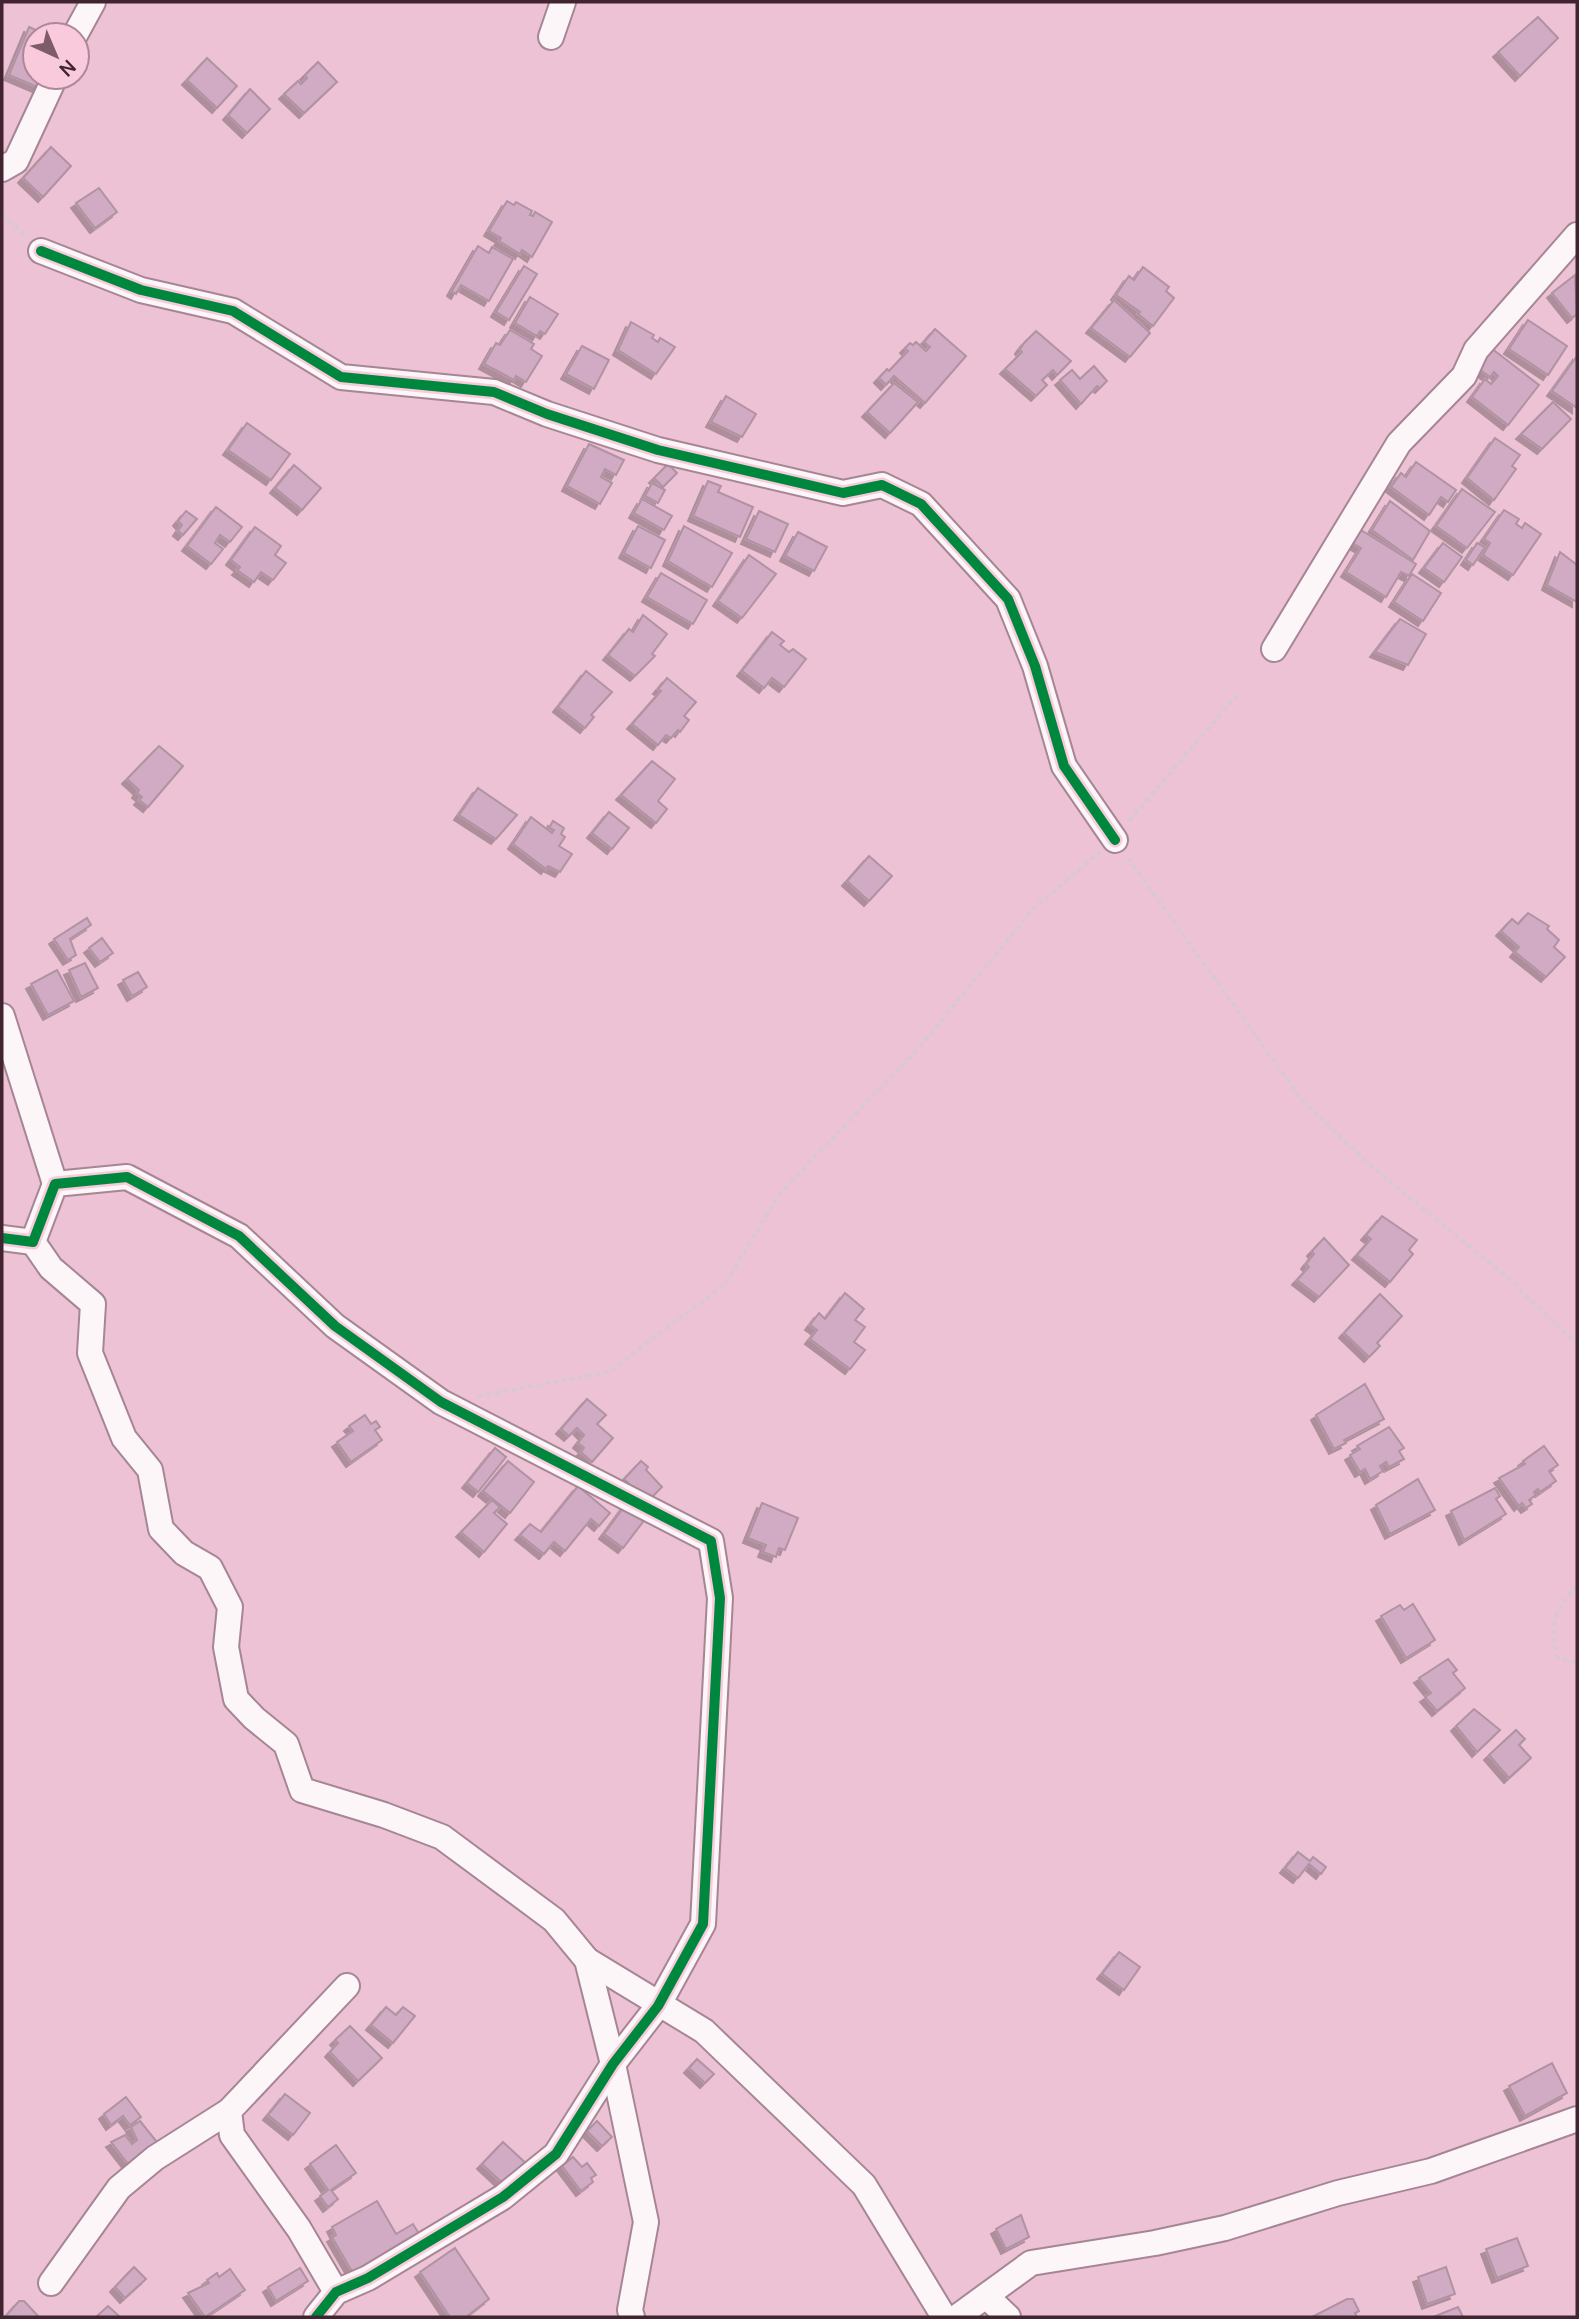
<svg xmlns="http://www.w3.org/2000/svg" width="1579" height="2319" font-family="Manrope,sans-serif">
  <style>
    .building { fill: #d1abc3; stroke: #b092a3; stroke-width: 2; filter: url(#shadow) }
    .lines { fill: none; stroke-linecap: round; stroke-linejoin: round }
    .minor-casing { stroke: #a68694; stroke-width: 28 }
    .path { stroke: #d7cacf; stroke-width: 3.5; stroke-dasharray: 5 3.5; stroke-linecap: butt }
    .minor { stroke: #fcf6f9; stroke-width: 24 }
    .cycleway-casing { stroke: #f9c9dc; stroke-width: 15 }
    .cycleway { stroke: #00873e; stroke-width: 10 }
  </style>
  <defs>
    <filter id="shadow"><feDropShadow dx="-5" dy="5" stdDeviation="0" flood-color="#0004"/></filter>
  </defs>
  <rect width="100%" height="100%" fill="#edc2d4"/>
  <g class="building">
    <polygon points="1538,17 1558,38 1520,76 1498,52"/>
    <polygon points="29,27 47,35 35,35 35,77 48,77 42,89 9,75"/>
    <polygon points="207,58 237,86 217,108 187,80"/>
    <polygon points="318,62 337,82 304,113 284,94 298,81 301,84 307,78 305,75"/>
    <polygon points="250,89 270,109 247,133 228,115"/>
    <polygon points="51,147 71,166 43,197 23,178"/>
    <polygon points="99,188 117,212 95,228 76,203"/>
    <polygon points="507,201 514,205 516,202 532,211 530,215 533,216 535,212 552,222 532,257 522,250 520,254 499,241 501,238 489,231"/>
    <polygon points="478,246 489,253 492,247 513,259 489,301 461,285 456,294 452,291"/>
    <polygon points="524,266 537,274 509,320 496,312"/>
    <polygon points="1143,267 1169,287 1166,291 1174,298 1153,326 1138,314 1140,312 1116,295 1129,276 1134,280"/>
    <polygon points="1575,275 1577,314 1572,318 1552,293"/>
    <polygon points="530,297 558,314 545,334 540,331 537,336 515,323"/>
    <polygon points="1114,300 1150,333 1130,357 1091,328"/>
    <polygon points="1528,320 1567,346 1548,375 1509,349"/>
    <polygon points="631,322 654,335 652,338 658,342 660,338 675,347 656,374 618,350"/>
    <polygon points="935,329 966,356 925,403 894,376 886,385 879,378 887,369 889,371 908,351 905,348 910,343 913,345 916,342 926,351 930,347 924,342"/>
    <polygon points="510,330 534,344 531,349 542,356 526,382 516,376 514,380 484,364 496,343 500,345"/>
    <polygon points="1036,331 1071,361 1057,375 1053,370 1042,380 1047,385 1036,396 1005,369 1022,352 1020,349 1025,342"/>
    <polygon points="582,346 609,360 594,389 566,374"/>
    <polygon points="1491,348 1539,385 1508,425 1472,397 1485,379 1491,384 1498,376 1494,372 1490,377 1476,367"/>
    <polygon points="1577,356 1577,408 1552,391"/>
    <polygon points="1094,366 1107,381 1100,388 1097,386 1081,404 1060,380 1072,370 1080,379"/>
    <polygon points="894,383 918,402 890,433 867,412"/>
    <polygon points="726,396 756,414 742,437 711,422"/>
    <polygon points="1553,402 1571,419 1542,449 1521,434"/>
    <polygon points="247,423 290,454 271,480 228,450"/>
    <polygon points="1495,438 1520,455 1512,466 1516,469 1494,500 1467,478"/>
    <polygon points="589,444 624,460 616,475 605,469 601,477 612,483 600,504 567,486"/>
    <polygon points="1416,462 1456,490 1448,502 1441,497 1429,515 1391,487 1401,473 1406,477"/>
    <polygon points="668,464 677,473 663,487 654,478"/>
    <polygon points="294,465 321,488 302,510 275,488"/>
    <polygon points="708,481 721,486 718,492 753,507 740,537 693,516"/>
    <polygon points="652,483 665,490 658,503 645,496"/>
    <polygon points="1462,489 1495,512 1467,548 1436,526"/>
    <polygon points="642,499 672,516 664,530 634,513"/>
    <polygon points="1390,501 1430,531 1413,560 1372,530"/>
    <polygon points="216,507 242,527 230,542 220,535 215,543 223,549 211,564 187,546"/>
    <polygon points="1504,510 1519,519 1516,524 1522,528 1525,523 1541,534 1513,575 1483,555 1490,543 1484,539"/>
    <polygon points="186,511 197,519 183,535 178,531 182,525 178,521"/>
    <polygon points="759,511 788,524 775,552 746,539"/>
    <polygon points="638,526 665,540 651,568 624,553"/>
    <polygon points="684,526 732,553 712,587 668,561"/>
    <polygon points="255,527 281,546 275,555 286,563 273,580 261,572 254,582 237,570 240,567 231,560"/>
    <polygon points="1356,527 1416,564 1409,576 1401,572 1386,597 1346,572 1361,548 1347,540"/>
    <polygon points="798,532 827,547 814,571 785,556"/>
    <polygon points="1443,543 1462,557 1444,582 1424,568"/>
    <polygon points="1477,543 1485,547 1473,565 1466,560"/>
    <polygon points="1560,552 1577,565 1577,602 1547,585"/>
    <polygon points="749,555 776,574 742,618 718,601"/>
    <polygon points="661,573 707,600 693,624 647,597"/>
    <polygon points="1412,574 1441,593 1423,621 1394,602"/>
    <polygon points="643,615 667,634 652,654 655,656 635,676 608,655 629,629 633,632"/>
    <polygon points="1400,619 1426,634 1408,665 1375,652"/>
    <polygon points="772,632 784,641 780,645 789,652 793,649 806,659 784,687 772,678 764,688 742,671"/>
    <polygon points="586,671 612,692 591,715 594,717 585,728 558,707"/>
    <polygon points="667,678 696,702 684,716 689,720 680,732 678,730 671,738 666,735 658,745 632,724 661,691 658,689"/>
    <polygon points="159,746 183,766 148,807 139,800 142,797 137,793 139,790 127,779"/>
    <polygon points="652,761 675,779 658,801 667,809 656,823 621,795"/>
    <polygon points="478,788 517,815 496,839 459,815"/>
    <polygon points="609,812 629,828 612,849 592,833"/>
    <polygon points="531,817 552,833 554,830 549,828 553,821 564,828 561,834 565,837 559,846 572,854 560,872 548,866 546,869 513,844"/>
    <polygon points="869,856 892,876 869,901 847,881"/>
    <polygon points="1528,913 1549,926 1547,929 1559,940 1554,947 1565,957 1546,977 1515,952 1519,947 1501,931 1512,919 1518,924"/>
    <polygon points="87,918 91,925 70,939 76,955 68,960 54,939"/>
    <polygon points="102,938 113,953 100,962 89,948"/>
    <polygon points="85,963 98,988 81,997 69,970"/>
    <polygon points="57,970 74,1001 48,1015 31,984"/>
    <polygon points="138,972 147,987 132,996 123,980"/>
    <polygon points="1382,1216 1417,1240 1409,1250 1413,1254 1390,1282 1357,1255 1371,1239 1366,1235"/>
    <polygon points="1324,1238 1349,1265 1319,1297 1297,1280 1309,1267 1306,1264 1314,1254 1312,1251"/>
    <polygon points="845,1293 864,1309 855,1320 865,1327 854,1342 865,1350 850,1369 810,1339 817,1330 810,1325 819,1313 825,1319"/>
    <polygon points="1380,1294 1402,1316 1377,1343 1380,1346 1369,1357 1344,1333"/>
    <polygon points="1365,1384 1384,1419 1344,1440 1346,1443 1334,1449 1316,1415"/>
    <polygon points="587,1399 606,1415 597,1424 613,1438 592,1462 581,1452 584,1448 578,1443 584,1435 577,1428 569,1436 561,1429"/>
    <polygon points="365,1415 371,1424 376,1421 380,1427 375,1430 382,1440 351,1462 337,1442 353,1431 349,1426"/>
    <polygon points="1389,1427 1404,1448 1399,1451 1404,1459 1389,1467 1386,1462 1380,1466 1383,1471 1370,1479 1365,1469 1360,1472 1350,1455 1360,1449 1357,1446"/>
    <polygon points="1544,1446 1558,1465 1549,1471 1556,1481 1540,1492 1538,1489 1534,1492 1536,1495 1529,1500 1532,1504 1526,1508 1522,1503 1519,1506 1499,1478 1525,1464 1523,1461"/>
    <polygon points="495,1448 506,1457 478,1492 467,1483"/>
    <polygon points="508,1461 534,1482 510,1513 483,1491"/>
    <polygon points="641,1461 648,1467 646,1470 662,1487 647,1502 624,1479"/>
    <polygon points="1418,1479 1435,1510 1390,1534 1376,1505"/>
    <polygon points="578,1486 610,1513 599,1526 591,1519 565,1551 554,1542 544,1554 520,1535 530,1524 541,1532"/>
    <polygon points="1495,1488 1500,1496 1496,1499 1506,1514 1464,1540 1451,1511"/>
    <polygon points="492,1500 500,1507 494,1513 507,1524 484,1552 461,1532"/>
    <polygon points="762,1503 798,1518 785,1550 779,1548 776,1557 763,1552 766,1545 748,1538"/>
    <polygon points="626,1504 646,1518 623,1548 604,1534"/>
    <polygon points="1413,1604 1435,1640 1406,1658 1381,1616 1400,1605 1404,1610"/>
    <polygon points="1448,1659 1457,1670 1453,1673 1465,1688 1437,1711 1425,1697 1431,1693 1419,1678"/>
    <polygon points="1474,1709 1500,1730 1477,1752 1456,1726"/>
    <polygon points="1516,1730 1525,1739 1519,1745 1531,1758 1509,1778 1489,1755"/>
    <polygon points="1298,1852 1310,1861 1313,1857 1326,1867 1321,1874 1309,1864 1298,1878 1285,1868"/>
    <polygon points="1119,1952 1140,1967 1124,1990 1102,1974"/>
    <polygon points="386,2007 396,2015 403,2007 415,2016 393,2043 371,2025"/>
    <polygon points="350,2026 382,2058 358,2081 330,2052 338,2043 335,2040"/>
    <polygon points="697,2059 714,2074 705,2083 689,2068"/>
    <polygon points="1552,2063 1567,2093 1525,2116 1509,2086"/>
    <polygon points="285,2094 310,2113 293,2135 268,2115"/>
    <polygon points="126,2097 141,2117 130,2125 123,2116 111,2125 104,2114"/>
    <polygon points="140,2121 161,2147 132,2169 111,2142 125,2135 132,2144 137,2140 131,2127"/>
    <polygon points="597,2121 612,2137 602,2146 587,2131"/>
    <polygon points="503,2142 529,2166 508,2188 482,2164"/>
    <polygon points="336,2145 356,2173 331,2190 338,2199 328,2207 320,2196 328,2190 310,2164"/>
    <polygon points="573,2157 582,2167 587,2163 596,2175 591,2178 593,2182 581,2191 562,2166"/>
    <polygon points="377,2201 396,2234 413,2224 424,2242 354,2275 332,2237 336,2235 332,2227"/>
    <polygon points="1021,2215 1029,2237 1006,2249 996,2229"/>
    <polygon points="1517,2238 1528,2266 1497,2278 1486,2249"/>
    <polygon points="455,2248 489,2299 466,2317 450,2317 420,2272"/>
    <polygon points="134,2267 146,2279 125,2298 115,2287"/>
    <polygon points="1446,2267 1455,2294 1427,2304 1418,2277"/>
    <polygon points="300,2268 308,2281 276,2301 268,2287"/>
    <polygon points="230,2269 245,2290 205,2317 188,2293 209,2283 207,2280 217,2273 219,2277"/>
    <polygon points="1347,2299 1353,2299 1359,2311 1355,2313 1357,2317 1312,2317"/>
    <polygon points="19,2301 24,2301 39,2317 5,2317"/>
    <polygon points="108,2306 120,2317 96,2317"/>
    <polygon points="1458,2307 1463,2317 1433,2317"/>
  </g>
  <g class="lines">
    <defs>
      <g id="minor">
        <polyline points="75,35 93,2"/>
        <polyline points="551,37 563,2"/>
        <polyline points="2,169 16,161 55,77"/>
        <polyline points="41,251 141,290 233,311 341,377 494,392 547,414 658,450 843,493 882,485 921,504 1008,599 1035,666 1064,766 1115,840"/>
        <polyline points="1274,649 1399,443 1464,376 1476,350 1577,235"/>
        <polyline points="2,1016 55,1184"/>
        <polyline points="2,1238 33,1242 55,1184 127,1177 239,1236 335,1326 441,1402 711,1541 720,1598 703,1924 658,2006 613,2064 556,2154 503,2197 368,2278 336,2292 316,2317"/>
        <polyline points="33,1242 51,1268 93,1304 90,1353 124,1438 150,1470 161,1529 184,1553 210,1568 230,1607 226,1647 236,1699 254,1718 286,1744 302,1790 384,1815 442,1837 554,1920 587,1960 613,2064 646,2222 630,2310 632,2317"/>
        <polyline points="587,1960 704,2031 864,2185 944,2317"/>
        <polyline points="51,2283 119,2188 155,2158 229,2111"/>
        <polyline points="336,2292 299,2229 232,2135 229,2111 347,1986"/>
        <polyline points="986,2296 1008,2317"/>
        <polyline points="957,2317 1031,2263 1155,2243 1225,2228 1338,2193 1431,2171 1577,2119"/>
      </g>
    </defs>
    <use href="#minor" class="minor-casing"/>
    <g class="path">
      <polyline points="2,214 27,237"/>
      <polyline points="1129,821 1237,695"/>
      <polyline points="1128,858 1302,1100 1370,1165 1506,1276 1577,1344"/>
      <polyline points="478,1396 609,1372 725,1284 781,1192 918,1049 1035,907 1100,852"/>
      <path d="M1577,1585C1554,1613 1549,1621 1557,1657L1577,1663"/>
    </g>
    <use href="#minor" class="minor"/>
    <defs>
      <g id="cycleway">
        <polyline points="41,251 141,290 233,311 341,377 494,392 547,414 658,450 843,493 882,485 921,504 1008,599 1035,666 1064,766 1115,840"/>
        <polyline points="2,1238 33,1242 55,1184 127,1177 239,1236 335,1326 441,1402 711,1541 720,1598 703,1924 658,2006 613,2064 556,2154 503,2197 368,2278 336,2292 316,2317"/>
      </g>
    </defs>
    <use href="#cycleway" class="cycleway-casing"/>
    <use href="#cycleway" class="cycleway"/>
  </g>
  <rect width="1579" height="2319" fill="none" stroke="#422431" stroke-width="7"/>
  <g transform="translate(56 56) rotate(136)"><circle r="33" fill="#f9c9dc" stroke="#b08798" stroke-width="2"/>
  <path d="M0-5L12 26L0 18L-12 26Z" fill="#7e5b6a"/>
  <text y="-10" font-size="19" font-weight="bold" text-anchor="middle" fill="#422431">N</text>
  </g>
</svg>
